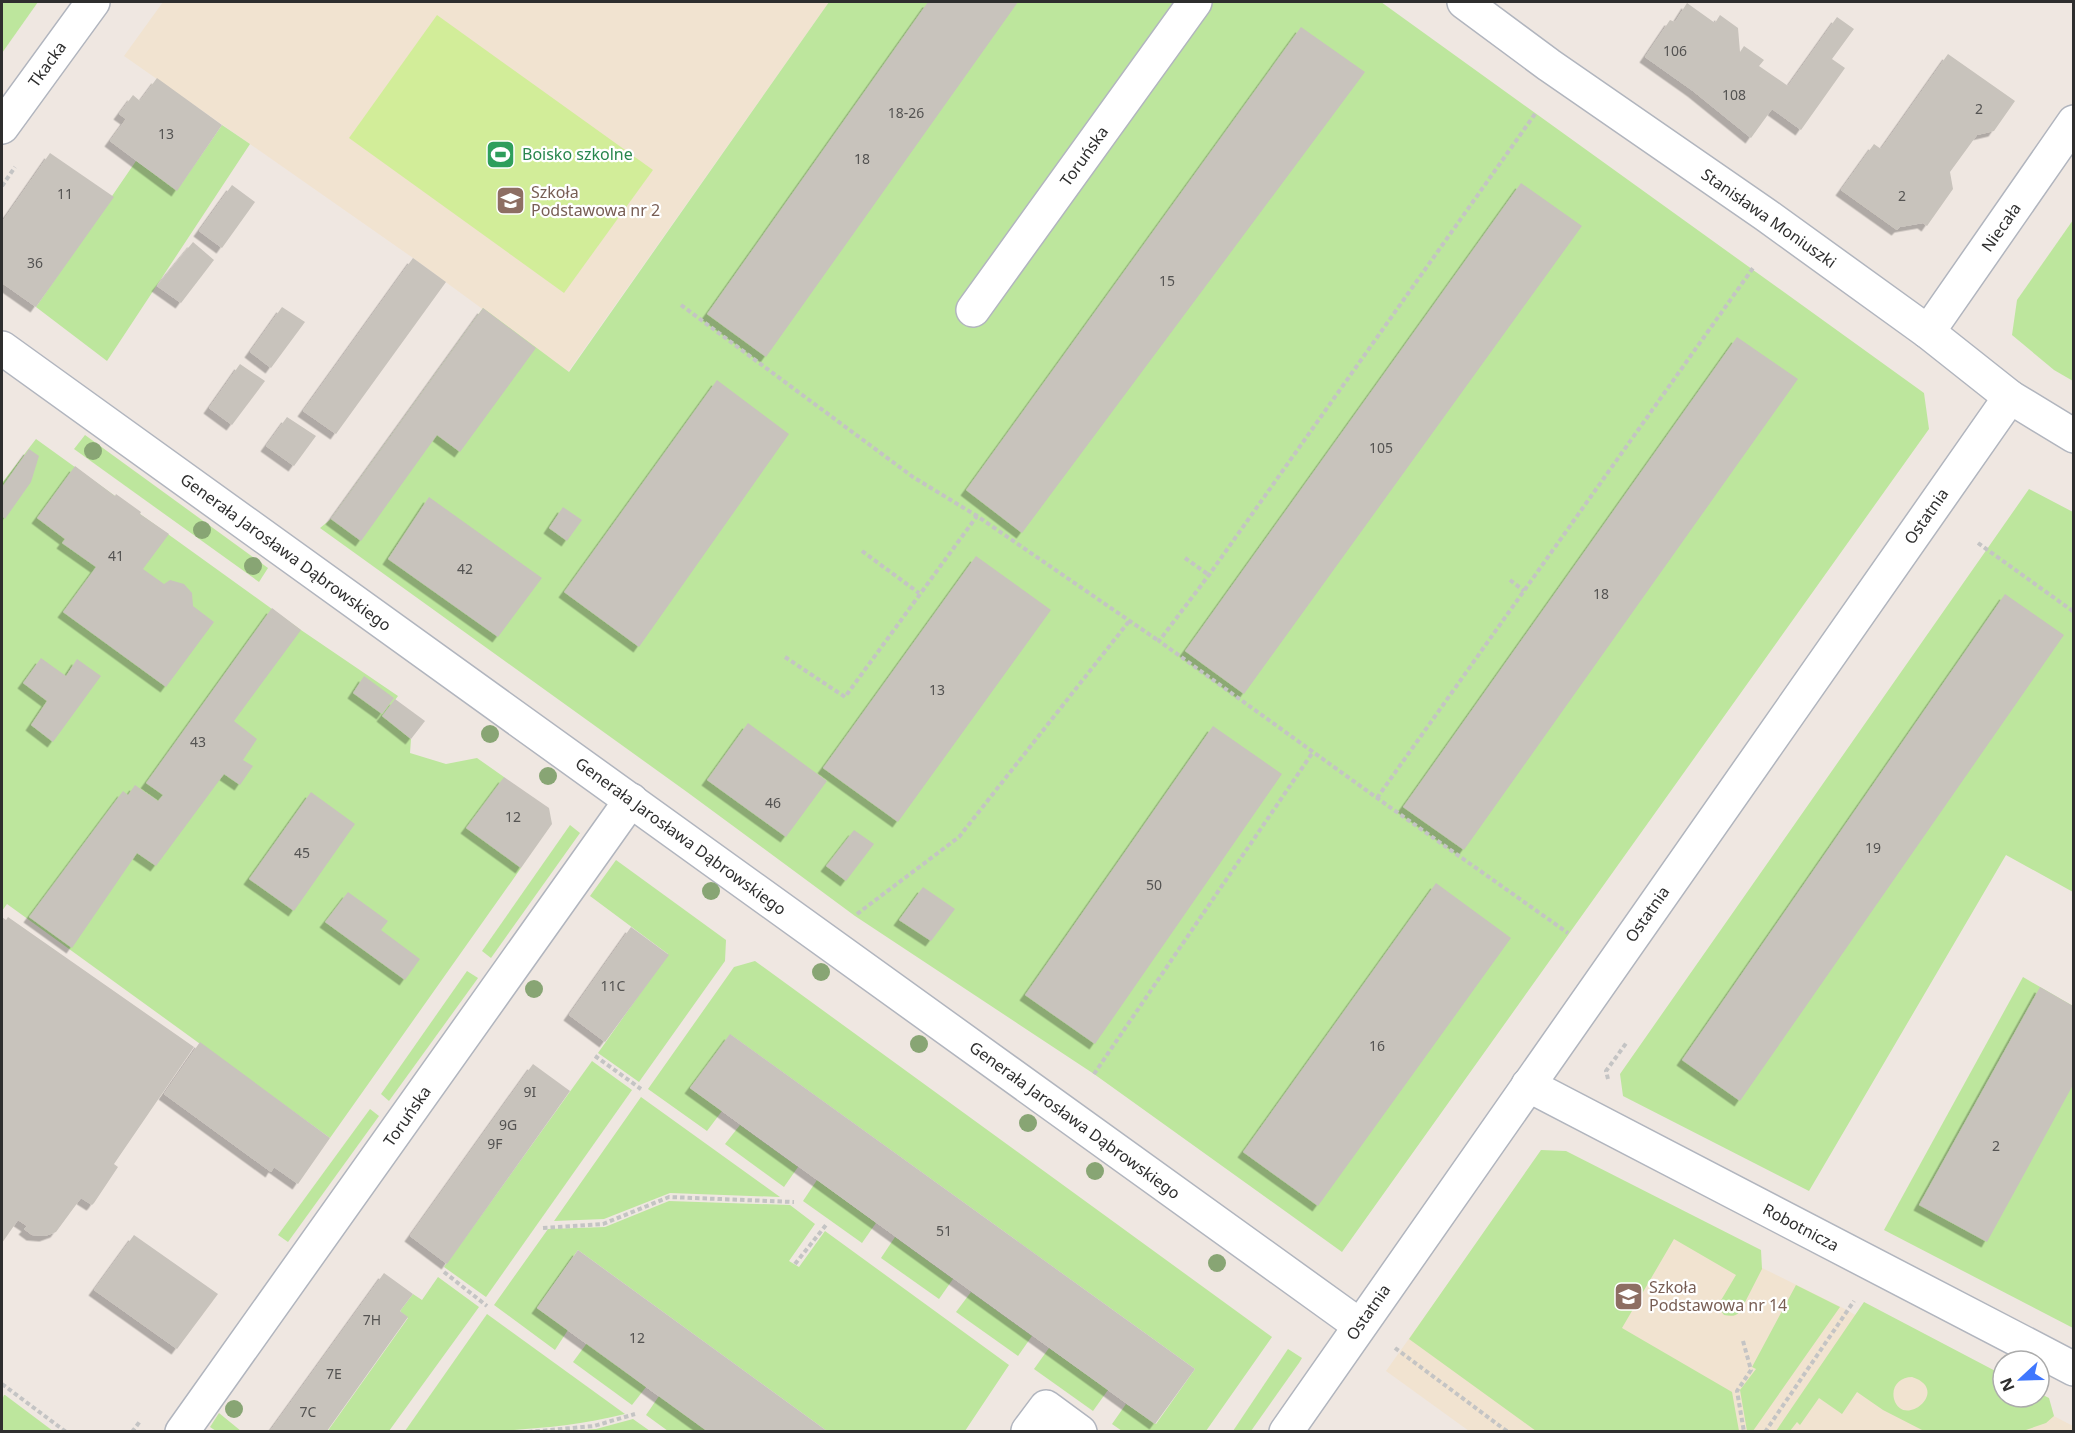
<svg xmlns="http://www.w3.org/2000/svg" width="2075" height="1433" font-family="'Noto Sans',sans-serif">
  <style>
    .education { fill: #f1e3d0 }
    .green { fill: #bde69d; fill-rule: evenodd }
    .pitch { fill: #d2ed99 }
    .building { fill: #c8c3bc; filter: url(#shadow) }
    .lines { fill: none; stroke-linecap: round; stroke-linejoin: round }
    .minor-casing { stroke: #b1b5be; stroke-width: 36 }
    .path { stroke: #c4c4c4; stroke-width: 4; stroke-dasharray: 4.5 3; stroke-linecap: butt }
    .minor { stroke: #fff; stroke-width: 33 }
    .tree { fill: #88a574 }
    .labels { text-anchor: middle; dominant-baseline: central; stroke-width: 4.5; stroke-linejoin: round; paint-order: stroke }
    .number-label { font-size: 14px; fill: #545352 }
    .street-label { font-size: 16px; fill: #2e2e2e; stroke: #fff }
    .leisure-label { font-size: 16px; fill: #27864d; stroke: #fff; text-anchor: start }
    .education-label { font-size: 16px; fill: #785e54; stroke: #fff; text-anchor: start }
  </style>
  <defs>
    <filter id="shadow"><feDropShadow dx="-5.5" dy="5.5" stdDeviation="0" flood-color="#0004"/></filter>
  </defs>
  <rect width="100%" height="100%" fill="#efe7e1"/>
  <g class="education">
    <polygon points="163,2 829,2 568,372 413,258 124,56"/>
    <polygon points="1538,1157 1843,1308 2003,1397 2017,1397 2073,1426 2073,1431 1469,1431 1386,1371"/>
  </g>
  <g class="green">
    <polygon points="2,2 38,2 2,53"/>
    <polygon points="829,2 1381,2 1924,393 1929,429 1342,1252 1094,1074 855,916 687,792 320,528 331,519 483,308 569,372"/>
    <polygon points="222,125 250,144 107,361 36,307 136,161 177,190"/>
    <polygon points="2073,220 2073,381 2054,370 2012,335 2017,300"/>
    <polygon points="85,435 268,568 259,582 74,449"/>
    <polygon points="36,439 301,630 398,696 383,716 411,739 410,753 446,764 477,758 504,777 521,868 330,1138 7,904 2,911 2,483"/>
    <polygon points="2029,489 2073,512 2073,892 2006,855 1809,1191 1623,1096 1620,1074"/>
    <polygon points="570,825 580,833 491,958 482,951"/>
    <polygon points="616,860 726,940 725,961 639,1082 598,1053 668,954 590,896"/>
    <polygon points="755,961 1272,1337 1206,1431 1122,1431 1112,1424 1126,1404 1156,1424 1195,1369 731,1035 690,1088 722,1111 707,1131 648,1089 734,967"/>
    <polygon points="467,971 478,978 389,1101 381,1094"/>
    <polygon points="2023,977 2073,1006 2073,1328 1884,1230"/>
    <polygon points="592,1061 632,1090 486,1297 444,1267"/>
    <polygon points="641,1097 780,1197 670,1193 604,1219 554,1221"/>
    <polygon points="370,1109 379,1116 288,1242 278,1235"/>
    <polygon points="740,1125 798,1167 784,1187 725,1144"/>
    <path d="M1541,1150L1566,1151L1761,1250L1762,1269L1740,1312C1735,1317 1730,1316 1724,1315L1719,1308L1720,1302L1736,1275L1674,1239L1622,1328L1732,1392L1739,1431H1536L1409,1339Z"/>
    <polygon points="817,1180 876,1223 862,1243 803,1201"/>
    <polygon points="669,1201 790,1205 815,1224 789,1261 799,1267 825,1231 1009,1365 965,1431 827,1431 578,1250 537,1308 568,1330 555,1350 494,1305 548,1229 605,1227"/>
    <polygon points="895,1237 953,1279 939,1299 881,1258"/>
    <polygon points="438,1277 479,1307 389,1431 327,1432 408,1318 400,1311 413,1294 422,1300"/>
    <polygon points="1796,1285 1840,1307 1753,1431 1747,1431 1740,1390 1756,1369 1752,1367"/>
    <polygon points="971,1292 1032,1336 1018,1356 956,1312"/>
    <path d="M1864,1302L2003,1375V1397H2039V1393L2049,1398L2054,1416L2046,1423L2023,1431H1924L1883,1410L1857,1392L1842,1414L1819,1398L1800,1425L1797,1422L1790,1431H1776ZM1912,1377C1952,1390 1903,1430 1894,1399C1891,1386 1900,1377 1912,1377Z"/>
    <path d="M487,1314L625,1414C554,1432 478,1432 405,1431Z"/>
    <polygon points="587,1343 646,1387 632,1405 573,1362"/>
    <polygon points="1049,1348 1108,1390 1093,1411 1034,1369"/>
    <polygon points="1288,1349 1302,1358 1299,1363 1251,1431 1233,1431"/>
    <polygon points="4,1395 5,1395 53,1431 2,1431 2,1400"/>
    <polygon points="659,1396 707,1431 668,1431 646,1415"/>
    <polygon points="219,1413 241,1431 216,1431 210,1427"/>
    <polygon points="633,1419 650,1431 569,1431 596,1429"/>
  </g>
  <polygon class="pitch" points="437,15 653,170 564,293 349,138"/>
  <g class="building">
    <polygon points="928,2 1018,2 766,357 707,314"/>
    <polygon points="1687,3 1715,23 1720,15 1738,28 1740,52 1744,46 1764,60 1759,66 1788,86 1837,17 1854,29 1832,59 1845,68 1801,130 1772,109 1751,138 1693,91 1645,57 1670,20 1675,22"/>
    <polygon points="1301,27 1365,72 1022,533 966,490"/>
    <polygon points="1948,54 2015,101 1994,131 1977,135 1950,172 1953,189 1927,226 1923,223 1900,227 1897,230 1841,190 1874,144 1881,149"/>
    <polygon points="157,78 222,125 177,191 110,141 126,119 119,114 133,95 140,101"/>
    <polygon points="50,153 114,197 36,307 2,283 2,222"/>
    <polygon points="1521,183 1582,226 1244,694 1185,651"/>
    <polygon points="232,185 255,202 222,248 199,231"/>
    <polygon points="193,242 214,260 181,303 157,286"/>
    <polygon points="413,258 446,282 336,434 303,411"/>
    <polygon points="282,307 305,322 271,368 250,352"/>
    <polygon points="483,308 536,348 460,452 437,435 361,541 331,519"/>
    <polygon points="1737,337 1798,379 1464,850 1403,807"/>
    <polygon points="240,364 265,381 232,425 209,408"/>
    <polygon points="717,380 789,434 639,647 564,592"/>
    <polygon points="287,417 316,436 294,466 266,446"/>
    <polygon points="29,449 39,456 31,482 5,519 2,516 2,487"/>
    <polygon points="75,466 115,496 116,494 141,512 140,514 169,534 143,569 164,584 170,580 184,584 192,593 193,606 214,622 166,687 63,612 96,567 62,543 65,539 37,518"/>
    <polygon points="429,497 542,578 498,637 388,559"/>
    <polygon points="563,507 582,520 567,541 549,528"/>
    <polygon points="976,556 1051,610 898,822 823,768"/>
    <polygon points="2005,594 2064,635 1740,1101 1682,1060"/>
    <polygon points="272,608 301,630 234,721 257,739 243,760 253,766 240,785 224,774 156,866 137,853 72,948 29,917 123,791 128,795 135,785 158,801 163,795 146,783"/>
    <polygon points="41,658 66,676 77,659 101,676 53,742 31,725 47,701 23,683"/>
    <polygon points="364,676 394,698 382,714 353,693"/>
    <polygon points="395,699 425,721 411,739 382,716"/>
    <polygon points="748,723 827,781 786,837 707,780"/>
    <polygon points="1213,726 1282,774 1095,1044 1025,995"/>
    <polygon points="504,777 549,808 552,824 521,868 466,828"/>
    <polygon points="311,792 355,824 294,911 249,879"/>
    <polygon points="854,830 874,844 846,881 826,866"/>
    <polygon points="1436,883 1511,938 1318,1206 1243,1152"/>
    <polygon points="923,887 955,909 931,941 899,920"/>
    <polygon points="348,892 388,921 381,930 420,959 405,980 325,922"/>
    <polygon points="2,917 6,920 8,917 194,1047 114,1164 118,1167 94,1203 92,1205 81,1198 56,1232 45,1236 32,1235 24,1229 27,1226 18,1220 2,1243"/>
    <polygon points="631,927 669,955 605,1042 569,1015"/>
    <polygon points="2040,987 2073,1006 2073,1085 1987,1242 1919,1205"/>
    <polygon points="730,1034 1195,1369 1155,1424 690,1088"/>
    <polygon points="200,1042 330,1138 298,1184 274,1167 271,1172 164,1094"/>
    <polygon points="533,1064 570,1091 447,1264 410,1236"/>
    <polygon points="134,1235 218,1294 177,1349 94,1290"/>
    <polygon points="578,1250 827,1431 707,1431 537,1308"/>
    <polygon points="384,1273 413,1294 400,1311 408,1317 359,1386 327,1431 270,1431"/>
  </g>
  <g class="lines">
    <defs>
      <g id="minor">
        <polyline points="1464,2 1549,65 1766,215 1928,332 2010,397 2074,436"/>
        <polyline points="2,127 93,2"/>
        <polyline points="973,310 1195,2"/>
        <polyline points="1928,332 2074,122"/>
        <polyline points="2,348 1359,1325"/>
        <polyline points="1528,1085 2074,1369"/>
        <polyline points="1028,1431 1046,1407 1080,1432"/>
        <polyline points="182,1432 631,800"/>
        <polyline points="1286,1432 2010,397"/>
      </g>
    </defs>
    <use href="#minor" class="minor-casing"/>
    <g class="path">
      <polyline points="1535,114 1209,575 1159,641 1377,798 1568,933"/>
      <polyline points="2,186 15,167"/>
      <polyline points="681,305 913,477 977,516 1159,641"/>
      <polyline points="1978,543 2074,612"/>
      <polyline points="862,551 919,593"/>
      <polyline points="1185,558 1209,575"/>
      <polyline points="1510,580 1524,591"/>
      <polyline points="785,657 845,697 977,516"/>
      <polyline points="1377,798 1753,268"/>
      <polyline points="857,914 959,837 1130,620"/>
      <polyline points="595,1056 641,1089"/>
      <polyline points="1094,1074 1313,752"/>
      <polyline points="1608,1079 1606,1071 1627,1042"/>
      <polyline points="543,1228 603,1224 669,1197 794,1202"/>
      <polyline points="795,1264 826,1225"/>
      <polyline points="444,1272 487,1306"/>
      <polyline points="1743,1341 1751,1370 1737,1391 1744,1432"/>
      <polyline points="1395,1348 1508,1432"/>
      <polyline points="2,1384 66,1432"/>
      <polyline points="132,1432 141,1420"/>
      <polyline points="528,1432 594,1426 635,1414"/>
      <polyline points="1765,1432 1854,1301"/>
    </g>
    <use href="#minor" class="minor"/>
  </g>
  <g class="tree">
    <circle cx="93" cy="451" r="9"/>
    <circle cx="202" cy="530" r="9"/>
    <circle cx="253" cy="566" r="9"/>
    <circle cx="490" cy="734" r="9"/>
    <circle cx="548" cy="776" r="9"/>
    <circle cx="711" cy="891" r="9"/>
    <circle cx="821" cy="972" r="9"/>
    <circle cx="534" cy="989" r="9"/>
    <circle cx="919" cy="1044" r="9"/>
    <circle cx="1028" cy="1123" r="9"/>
    <circle cx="1095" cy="1171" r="9"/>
    <circle cx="1217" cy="1263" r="9"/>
    <circle cx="234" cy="1409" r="9"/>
  </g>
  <defs>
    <symbol id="stadium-square" viewBox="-11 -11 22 22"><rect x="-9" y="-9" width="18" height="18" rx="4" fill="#2e9e5b" stroke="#fff"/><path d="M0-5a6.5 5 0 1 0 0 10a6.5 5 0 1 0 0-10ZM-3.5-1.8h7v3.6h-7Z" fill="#fff"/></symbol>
    <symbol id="school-square" viewBox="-11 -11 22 22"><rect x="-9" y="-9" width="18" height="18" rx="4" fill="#8d6e63" stroke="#fff"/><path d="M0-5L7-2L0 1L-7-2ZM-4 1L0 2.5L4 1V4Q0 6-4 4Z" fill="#fff"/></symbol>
  </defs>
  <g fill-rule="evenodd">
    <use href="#stadium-square" x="484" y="138" width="33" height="33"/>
    <use href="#school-square" x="494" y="184" width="33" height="33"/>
    <use href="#school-square" x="1612" y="1280" width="33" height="33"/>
  </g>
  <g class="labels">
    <g class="number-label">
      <text x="1675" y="50">106</text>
      <text x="1734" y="94">108</text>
      <text x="1979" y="108">2</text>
      <text x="906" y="112">18-26</text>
      <text x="166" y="133">13</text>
      <text x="862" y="158">18</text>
      <text x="65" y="193">11</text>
      <text x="1902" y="195">2</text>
      <text x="35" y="262">36</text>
      <text x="1167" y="280">15</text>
      <text x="1381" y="447">105</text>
      <text x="116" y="555">41</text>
      <text x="465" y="568">42</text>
      <text x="1601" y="593">18</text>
      <text x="937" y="689">13</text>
      <text x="198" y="741">43</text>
      <text x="773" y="802">46</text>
      <text x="513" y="816">12</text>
      <text x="1873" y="847">19</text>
      <text x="302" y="852">45</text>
      <text x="1154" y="884">50</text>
      <text x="613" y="985">11C</text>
      <text x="1377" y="1045">16</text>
      <text x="530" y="1091">9I</text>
      <text x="508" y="1124">9G</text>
      <text x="495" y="1143">9F</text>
      <text x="1996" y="1145">2</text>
      <text x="944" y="1230">51</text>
      <text x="372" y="1319">7H</text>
      <text x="637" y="1337">12</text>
      <text x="334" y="1373">7E</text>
      <text x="308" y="1411">7C</text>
    </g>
    <g class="street-label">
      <text transform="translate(47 64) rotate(-54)">Tkacka</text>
      <text transform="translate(1084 156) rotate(-54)">Toruńska</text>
      <text transform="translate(1769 218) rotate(35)">Stanisława Moniuszki</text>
      <text transform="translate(2001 227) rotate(-55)">Niecała</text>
      <text transform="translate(1926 516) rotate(-55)">Ostatnia</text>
      <text transform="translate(286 552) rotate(36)">Generała Jarosława Dąbrowskiego</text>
      <text transform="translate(681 836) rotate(36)">Generała Jarosława Dąbrowskiego</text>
      <text transform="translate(1647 914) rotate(-55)">Ostatnia</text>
      <text transform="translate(407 1116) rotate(-55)">Toruńska</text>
      <text transform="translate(1075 1120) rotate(36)">Generała Jarosława Dąbrowskiego</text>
      <text transform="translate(1801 1227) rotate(28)">Robotnicza</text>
      <text transform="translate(1368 1312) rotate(-55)">Ostatnia</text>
    </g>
    <g class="leisure-label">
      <text x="522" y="154">Boisko szkolne</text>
    </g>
    <g class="education-label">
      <text x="531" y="192">Szkoła<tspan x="531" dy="18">Podstawowa nr 2</tspan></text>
      <text x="1649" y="1287">Szkoła<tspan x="1649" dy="18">Podstawowa nr 14</tspan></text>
    </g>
  </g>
  <rect width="2075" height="1433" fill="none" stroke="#2e2e2e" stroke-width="6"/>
  <g transform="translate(2021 1379) rotate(248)"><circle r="28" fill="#ffffff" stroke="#ababab" stroke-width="1.5"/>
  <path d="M0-4.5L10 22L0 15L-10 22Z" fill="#3f77fe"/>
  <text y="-9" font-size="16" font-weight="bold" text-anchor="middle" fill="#2e2e2e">N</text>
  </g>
</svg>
